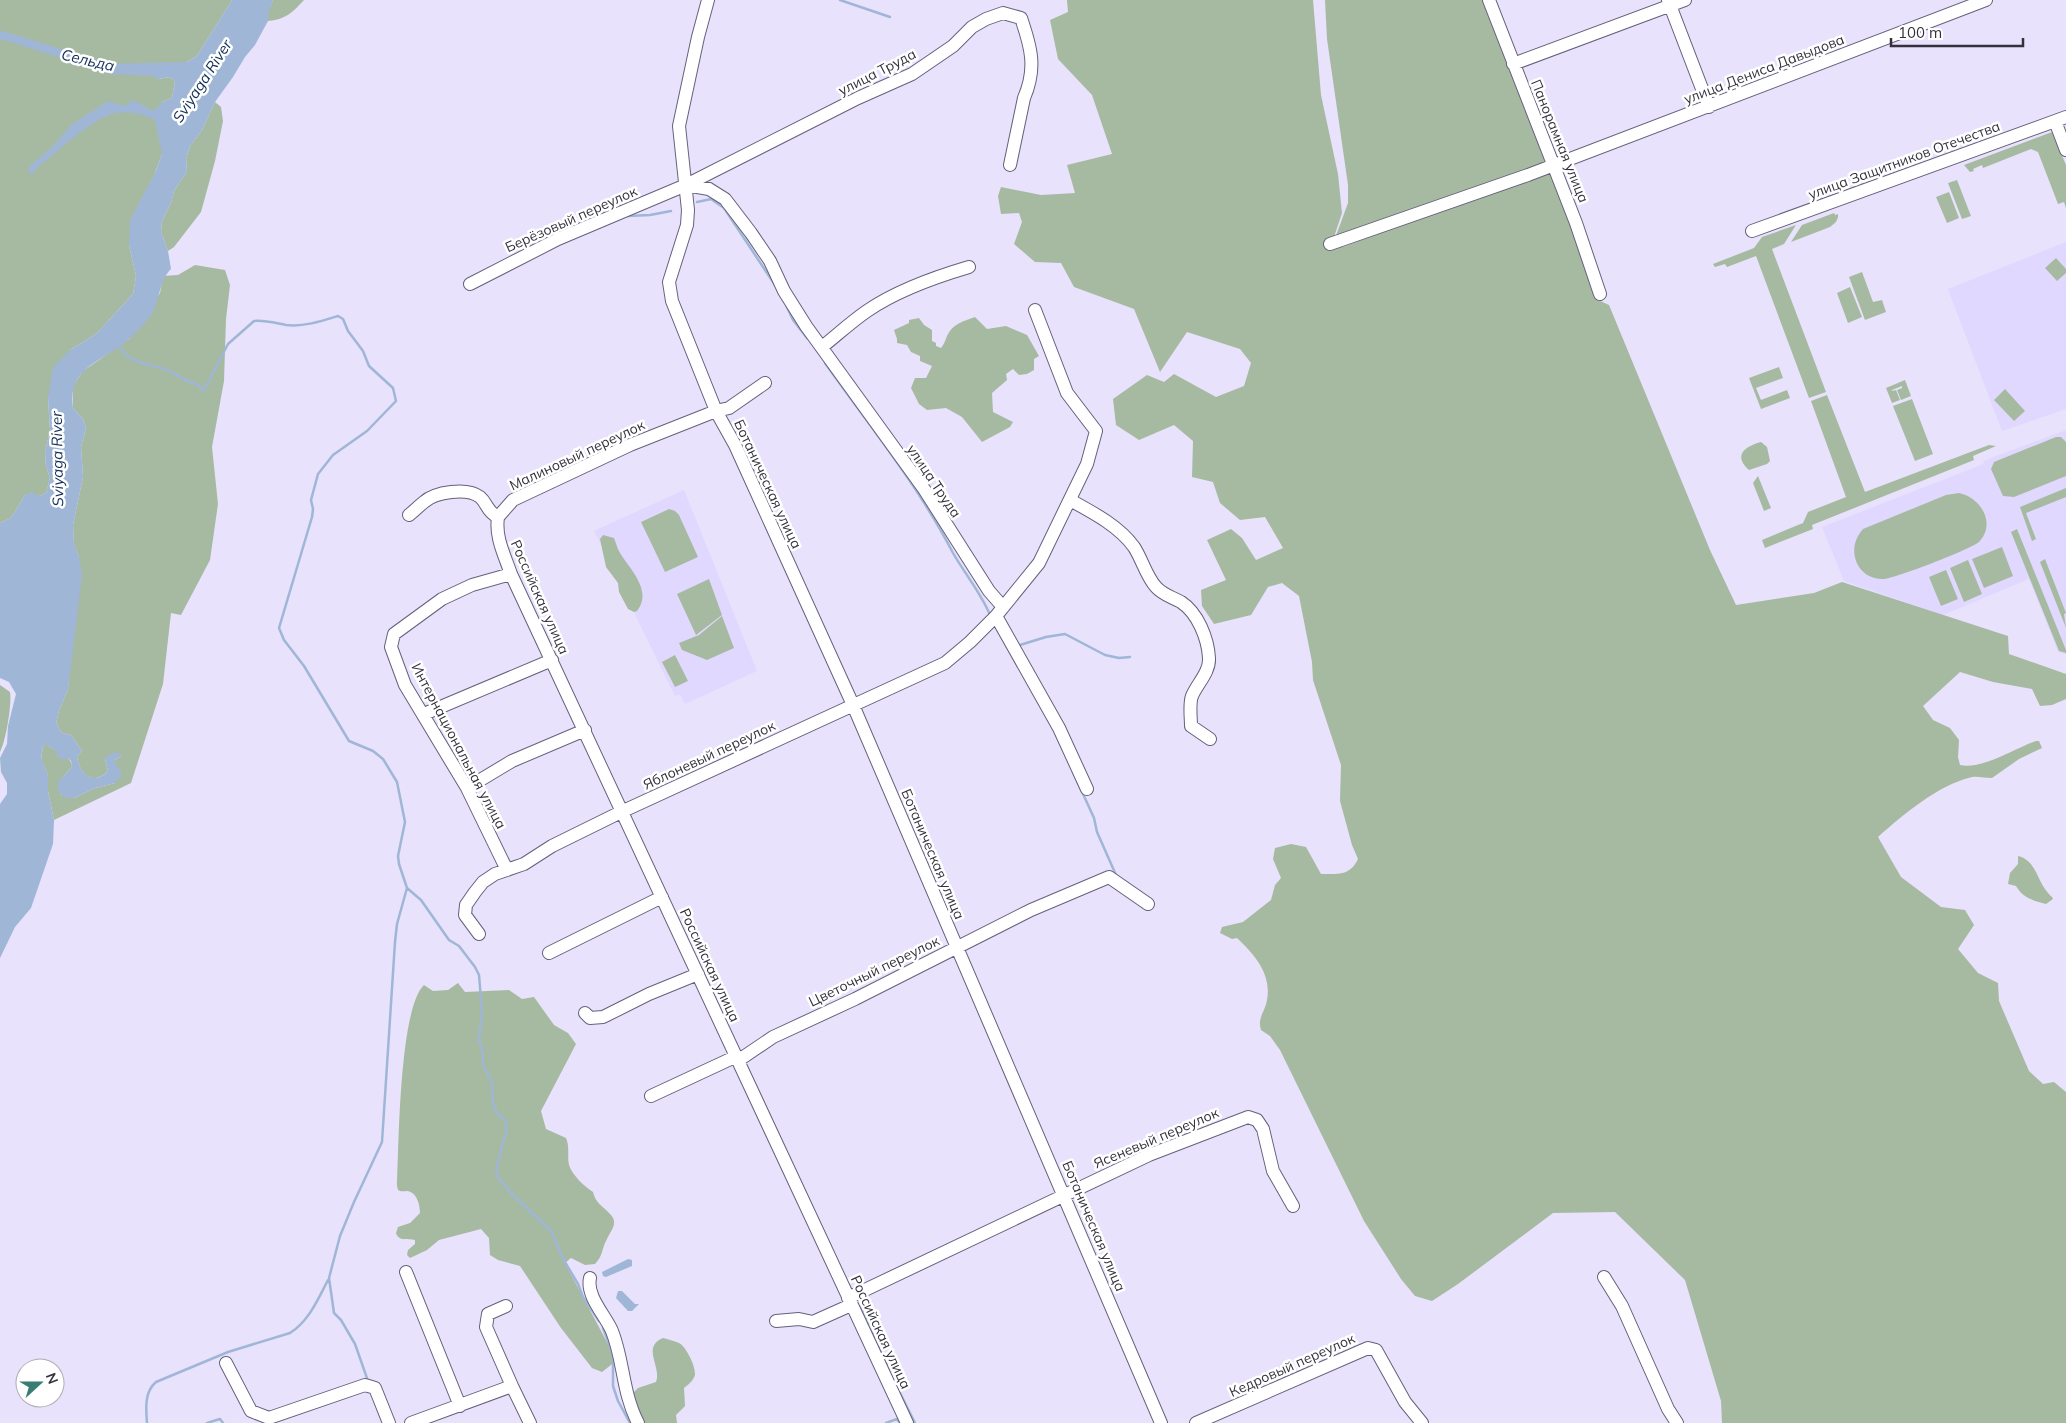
<svg xmlns="http://www.w3.org/2000/svg" width="2066" height="1423" font-family="Mulish,sans-serif">
	<style>
		.built { fill: #e0d8fe }
		.green { fill: #a6baa1 }
		.water { fill: #a0b6d6 }
		.lines { fill: none; stroke-linecap: round; stroke-linejoin: round }
		.stream { stroke: #a0b6d6; stroke-width: 2.5 }
		.minor-casing { stroke: #66607b; stroke-width: 14 }
		.minor { stroke: #fff; stroke-width: 12 }
		.labels { text-anchor: middle; dominant-baseline: central; stroke-width: 5; stroke-linejoin: round; paint-order: stroke }
		.street-label { font-size: 14px; fill: #34313d; stroke: #fff }
		.water-label { font-size: 15px; font-style: italic; fill: #112e57; stroke: #fff }
	</style>
	<rect width="100%" height="100%" fill="#e8e2fc"/>
	<path class="built" d="M2066,242V409L2002,431L1948,289Z
		M2066,430V654L2058,652L2029,579L1943,615L1844,581L1822,527L1981,465L1984,464L1983,461Z
		M684,490L757,671L685,704L680,694L675,696L594,531Z"/>
	<path class="green" d="M0,0H232L197,56L158,79L170,77L175,81L172,98L162,102V154L129,245L136,276L133,294L96,334L70,350L48,398L50,430L45,452L46,466L50,478L46,493L39,496L25,495L11,518L0,523Z
		M273,0H304C293,12 285,20 268,21L267,15Z
		M1067,0H1313L1321,95L1338,174L1342,213L1333,240L1334,241L1348,203V185L1327,39L1325,0H1485L1549,164L1337,243L1343,247L1552,169L1598,300L1609,305L1710,550L1736,605L1814,593L1842,582L2008,636L2009,654L2066,674V699L2052,705L2040,706L2032,689L1993,682L1960,672L1923,706L1933,720L1950,728L1959,740L1958,757L1960,765C1982,770 2015,748 2036,741H2039L2042,748L2019,759L1992,778C1985,778 1978,776 1972,777C1938,785 1904,814 1878,837L1901,877L1941,907L1965,910L1974,925L1958,949L1978,973L1998,983L1999,1001L2029,1071L2043,1084L2054,1082L2066,1092V1423H1722L1721,1401L1685,1280L1615,1212L1553,1213L1458,1284L1432,1301L1415,1296L1401,1279L1364,1221L1280,1050L1270,1036L1261,1030C1257,1018 1265,1012 1267,1000C1272,974 1254,954 1237,938L1232,939L1220,933L1222,927L1243,922L1271,900L1275,885L1281,878L1273,859L1275,848L1291,844L1306,847L1321,874C1338,874 1350,876 1358,859L1352,845L1340,801L1341,765L1313,680L1312,662L1299,596L1282,583L1268,587L1251,615L1214,624L1202,606L1201,590L1226,580L1207,540L1231,529L1242,538L1256,560L1283,548L1265,517L1240,520L1220,503L1213,482L1192,477L1193,441L1174,425L1139,440L1116,425L1113,399L1147,375L1164,382L1174,374L1216,397L1244,386L1251,363L1240,349L1187,332L1160,372L1134,309L1074,287L1061,263L1035,262L1014,244L1022,222L1019,213L1001,214L998,196L1001,187L1041,195L1075,193L1067,165L1112,154L1092,95L1058,59L1050,20L1068,12Z
		M215,102L221,107L223,121L215,161L201,212L174,247L168,251L161,232L162,221L171,203L174,191L187,171L186,159L190,146L202,130Z
		M2052,132L2066,165V208L2064,202L2058,204L2038,152L2031,149L1983,168L1982,165L1973,169L1974,171L1970,172L1964,165Z
		M1957,180L1971,216L1962,219L1948,183Z
		M1949,192L1959,218L1947,223L1936,197Z
		M1834,213L1835,215L1838,214V217L1836,222L1830,227L1791,242L1802,225Z
		M1796,225L1784,244L1772,249L1826,392L1809,398L1756,256L1727,267L1725,264L1715,267L1713,264L1754,248L1762,237Z
		M2056,258L2066,269V273L2057,281L2045,268Z
		M195,265L225,270L230,285L226,319L224,381L212,447L218,504L210,560L181,615L171,613L163,684L131,783L54,820L48,791V775L41,759L43,747L46,743C54,753 71,753 72,767C64,776 55,782 61,795L74,798L95,788L115,783L116,767L114,760L122,756L105,759L108,771C93,786 80,775 77,757L82,751L71,735L62,733L56,723L59,711L68,689L79,557L74,544L73,525L83,477L81,447L86,428L83,419L73,408V386L83,371L129,339L160,293L163,276L178,275Z
		M1862,272L1873,302L1882,300L1886,312L1865,320L1849,277Z
		M1850,287L1862,317L1848,323L1837,293Z
		M975,317L987,329L1006,326L1027,335L1039,356L1034,359V370L1027,374L1019,375L1013,369L1006,374L1007,380L992,393L993,412L1013,422L1010,427L982,442L962,417L946,408L927,410L919,404L911,388L915,378H926L932,366L920,361V356L911,352L907,345L897,343V339L894,330L909,323V320L919,318L924,325L932,330V341L936,343V346L941,348C944,344 945,341 947,336C952,324 964,321 975,317Z
		M1779,367L1783,378L1756,388L1761,400L1787,390L1790,398L1761,409L1749,378Z
		M1905,380L1911,396L1901,400L1897,390L1902,388V386L1892,390V391L1896,390L1900,400L1892,403L1886,388Z
		M2005,389L2025,411L2014,421L1994,400Z
		M1827,395L1865,492L1989,445L1996,446L1973,456L1974,460L1812,525L1813,529L1765,548L1762,540L1803,523L1808,512L1846,497L1811,401Z
		M1912,399L1933,454L1915,461L1893,406Z
		M2056,437H2061L2066,442V476L2014,497L2003,496L1991,469L1994,462Z
		M1761,442L1767,447L1770,461L1767,464L1749,470C1732,455 1746,446 1761,442Z
		M1758,476L1771,508L1764,511L1753,483Z
		M2066,488V497L2026,513L2036,539L2032,541L2020,507Z
		M1959,493C1980,497 1997,523 1979,542C1971,549 1894,579 1883,579C1870,579 1860,572 1856,561C1852,549 1855,538 1863,529L1946,495Z
		M669,509L675,511L679,515L698,557L665,572L641,522Z
		M2017,529L2066,650V653L2059,651L2011,532Z
		M603,535L614,538C616,543 617,548 620,553C630,569 653,591 637,611L634,612L628,609L619,592L618,583L606,567L600,539Z
		M2002,547L2013,576L1984,588L1972,559Z
		M2045,559L2066,613L2064,614L2066,628L2040,562Z
		M1968,560L1982,594L1964,602L1950,568Z
		M1946,570L1958,599L1941,606L1929,577Z
		M709,579L722,615L696,635L677,594Z
		M722,616L734,648L707,660L682,650L679,643L699,635Z
		M675,655L688,681L675,687L662,662Z
		M0,685L10,692C12,704 6,741 0,752Z
		M2018,856C2036,860 2037,881 2048,893C2049,895 2052,896 2053,899L2046,904C2032,900 2023,898 2016,886L2008,884L2010,873L2018,864Z
		M458,983L465,992L509,990L522,999L534,997L554,1025L568,1033L576,1044L541,1111L546,1129L566,1138C570,1147 567,1156 569,1165C572,1175 585,1187 593,1192C596,1204 602,1205 610,1214C619,1223 611,1230 607,1239C601,1250 604,1254 595,1264L585,1265L571,1258L565,1263L609,1346L615,1350L616,1361L602,1372L592,1368L561,1328L520,1266L498,1260L490,1255L489,1238L481,1229L439,1240L427,1250L410,1258L407,1255L408,1250L415,1244V1240C407,1238 399,1242 396,1233L398,1227L410,1223L420,1213C420,1205 417,1192 407,1191C404,1191 401,1192 398,1190L397,1186C399,1147 399,1009 424,985L433,991L448,990Z
		M663,1338C668,1339 674,1341 679,1343C686,1346 696,1367 695,1375C693,1381 689,1384 684,1388L685,1406L676,1415L677,1423H642L633,1393L638,1388L656,1382C662,1367 641,1347 663,1338Z"/>
	<path class="water" d="M232,0H273L268,15V21L255,45L245,57L233,77L215,102L202,130L190,146L186,159L187,171L174,191L171,203L162,221L161,232L168,251L171,269C159,281 160,300 151,315C146,323 137,331 130,338C105,362 67,365 73,408L83,419L86,428L81,447L83,477L73,525L74,543L79,557L82,576L68,689L59,711L56,723L62,733L71,735L82,751L77,757C80,775 94,786 108,771L105,759L107,756L116,752L122,756L114,760L122,774L115,783L95,788L74,798H66L61,795L58,789V782L72,767L71,761L68,758L65,760L57,757V752L46,744L43,747L41,758L48,775V791L54,820L53,844L31,908L15,927L0,958V804L7,794V783L1,772L0,758L7,744L8,726L16,694L9,682L0,678V523L11,518L25,495L32,492L39,496L46,493L50,478L46,466L45,452L50,430L48,398L53,368L70,350L96,334L133,294L136,276L129,245L130,220L156,171L162,154L155,120C141,114 124,109 109,115C86,124 57,152 37,168L33,174H30L28,168L54,145L71,125L108,101L125,106L133,100L154,111L162,102L172,98L175,81L170,77L158,79L153,76L110,74L5,40H0V31L6,32L110,64L187,62L197,56Z
		M628,1259L632,1260V1266L606,1277L603,1276L602,1272Z
		M618,1291H622L635,1304H639L632,1311H628L616,1298Z"/>
	<g class="lines">
		<path class="stream" d="M840,0L890,17
			M697,202L711,199L724,208L775,285
			M628,216L650,215L671,211
			M786,305L793,320L807,338
			M117,344C133,368 149,361 171,372C182,377 186,382 199,385L200,389L204,390L228,344L254,321C265,320 275,323 286,325C304,327 322,321 338,316L343,319L348,331L363,351L369,366L393,388L396,401L367,431L333,455L318,474L311,500L313,509L312,517L279,628L284,640L304,666L349,741L373,751L383,759L397,782L405,822L398,856L399,864L407,888L421,900L449,940L459,946L475,967L479,975L482,1012L479,1040L483,1054V1065L492,1082L493,1103L497,1113L505,1120L507,1131L502,1145L496,1172L498,1177L511,1193L552,1232L562,1257L578,1284L583,1297L599,1321
			M825,363C869,425 918,485 953,553C965,574 981,593 990,615
			M1020,645L1046,637L1065,634L1105,655L1119,658L1130,657
			M1073,772L1094,818L1097,832L1116,875
			M860,1306L889,1370
			M603,1328L613,1355V1386L618,1401L630,1423
			M368,1381L355,1344L341,1320L334,1313L329,1278L340,1236L354,1202L382,1142L395,942L397,924L407,888
			M900,1393L915,1423
			M147,1423C146,1409 144,1392 156,1382L228,1352L290,1333C309,1321 318,1299 328,1280
			M207,1423L220,1419L223,1423
			M886,1423L897,1419L900,1423"/>
		<g class="minor-casing">
			<path id="minor" d="M708,0L698,37L679,126L688,210L687,225L669,282L672,301L716,411L735,445L853,705L1161,1423
				M1489,0L1576,223L1600,294
				M1668,0L1709,107
				M1513,64L1685,0
				M2055,121L2066,150
				M686,185L709,189L725,199L751,233L770,261L784,291L806,326L924,489L989,591L1003,607
				M1752,231L2066,117
				M1330,244L1528,175L1986,0
				M470,284L558,239L686,185L858,98L912,74L953,46L972,27L986,19L1003,13L1021,18C1031,47 1037,68 1024,98L1010,165
				M822,347C837,335 851,322 867,311C896,291 935,277 969,267
				M1070,500C1092,512 1119,526 1134,547C1142,559 1146,576 1156,587C1163,595 1172,597 1181,602C1198,613 1208,639 1209,658C1210,672 1197,684 1192,696C1189,704 1191,717 1191,726L1210,739
				M409,515C414,511 419,506 424,502C435,492 467,487 480,497C488,504 486,511 498,517
				M498,517C495,537 504,554 511,574L907,1423
				M498,517L513,500L630,445L716,411L729,408L765,383
				M996,616L1059,728L1087,789
				M424,714L552,660
				M467,788L512,761L585,730
				M507,870L467,788L405,685L391,647L394,634L442,599L472,585L511,574
				M479,934L465,915L466,905L475,892L483,882L495,874L524,864L552,846L621,812L945,663L970,642L996,616L1039,563L1087,464L1096,431L1067,393L1035,310
				M549,953L662,897
				M585,1013L590,1018L603,1017L649,994L698,974
				M739,1060L773,1037L855,999L1031,910L1109,877L1148,904
				M651,1096L737,1056
				M406,1272L460,1406
				M1604,1277L1622,1306L1668,1409L1677,1423
				M590,1278C586,1296 605,1315 612,1331C624,1361 622,1392 638,1423
				M848,1298L1149,1155L1248,1117L1257,1120L1263,1129L1273,1171L1293,1206
				M776,1321L799,1319L813,1322L851,1305
				M226,1363L251,1411L269,1418L365,1385L375,1388L389,1423
				M512,1386L530,1423
				M411,1423L512,1386L486,1327L488,1314L506,1306
				M1196,1423L1368,1348L1376,1350L1405,1402L1422,1423"/>
		</g>
		<use href="#minor" class="minor"/>
	</g>
	<g class="labels">
		<g class="street-label">
			<text transform="translate(1764 69) rotate(-21)">улица Дениса Давыдова</text>
			<text transform="translate(877 72) rotate(-27)">улица Труда</text>
			<text transform="translate(1560 141) rotate(68)">Панорамная улица</text>
			<text transform="translate(1904 160) rotate(-20)">улица Защитников Отечества</text>
			<text transform="translate(571 219) rotate(-24)">Берёзовый переулок</text>
			<text transform="translate(577 455) rotate(-25)">Малиновый переулок</text>
			<text transform="translate(934 481) rotate(56)">улица Труда</text>
			<text transform="translate(768 484) rotate(65)">Ботаническая улица</text>
			<text transform="translate(540 597) rotate(66)">Российская улица</text>
			<text transform="translate(459 746) rotate(62)">Интернациональная улица</text>
			<text transform="translate(709 755) rotate(-25)">Яблоневый переулок</text>
			<text transform="translate(933 854) rotate(67)">Ботаническая улица</text>
			<text transform="translate(710 965) rotate(65)">Российская улица</text>
			<text transform="translate(874 971) rotate(-26)">Цветочный переулок</text>
			<text transform="translate(1156 1138) rotate(-23)">Ясеневый переулок</text>
			<text transform="translate(1094 1226) rotate(67)">Ботаническая улица</text>
			<text transform="translate(881 1332) rotate(65)">Российская улица</text>
			<text transform="translate(1292 1365) rotate(-24)">Кедровый переулок</text>
		</g>
		<g class="water-label">
			<text transform="translate(88 60) rotate(13)">Сельда</text>
			<text transform="translate(202 81) rotate(-57)">Sviyaga River</text>
			<text transform="translate(57 459) rotate(-91)">Sviyaga River</text>
		</g>
	</g>
	<g transform="translate(40 1383) rotate(69)"><circle r="24" fill="#ffffff" stroke="#aeadb1"/>
	<path d="M0-4L9 19L0 12L-9 19Z" fill="#387d71"/>
	<text y="-8" font-size="14" font-weight="bold" text-anchor="middle" fill="#34313d">N</text>
	</g>
	<path d="M1891 38v8h132v-8" fill="none" stroke="#34313d" stroke-width="2.5"/>
	<text x="1898" y="38" font-size="15" fill="#34313d" stroke="#ffffff" stroke-width="4" paint-order="stroke">100 m</text>
</svg>
